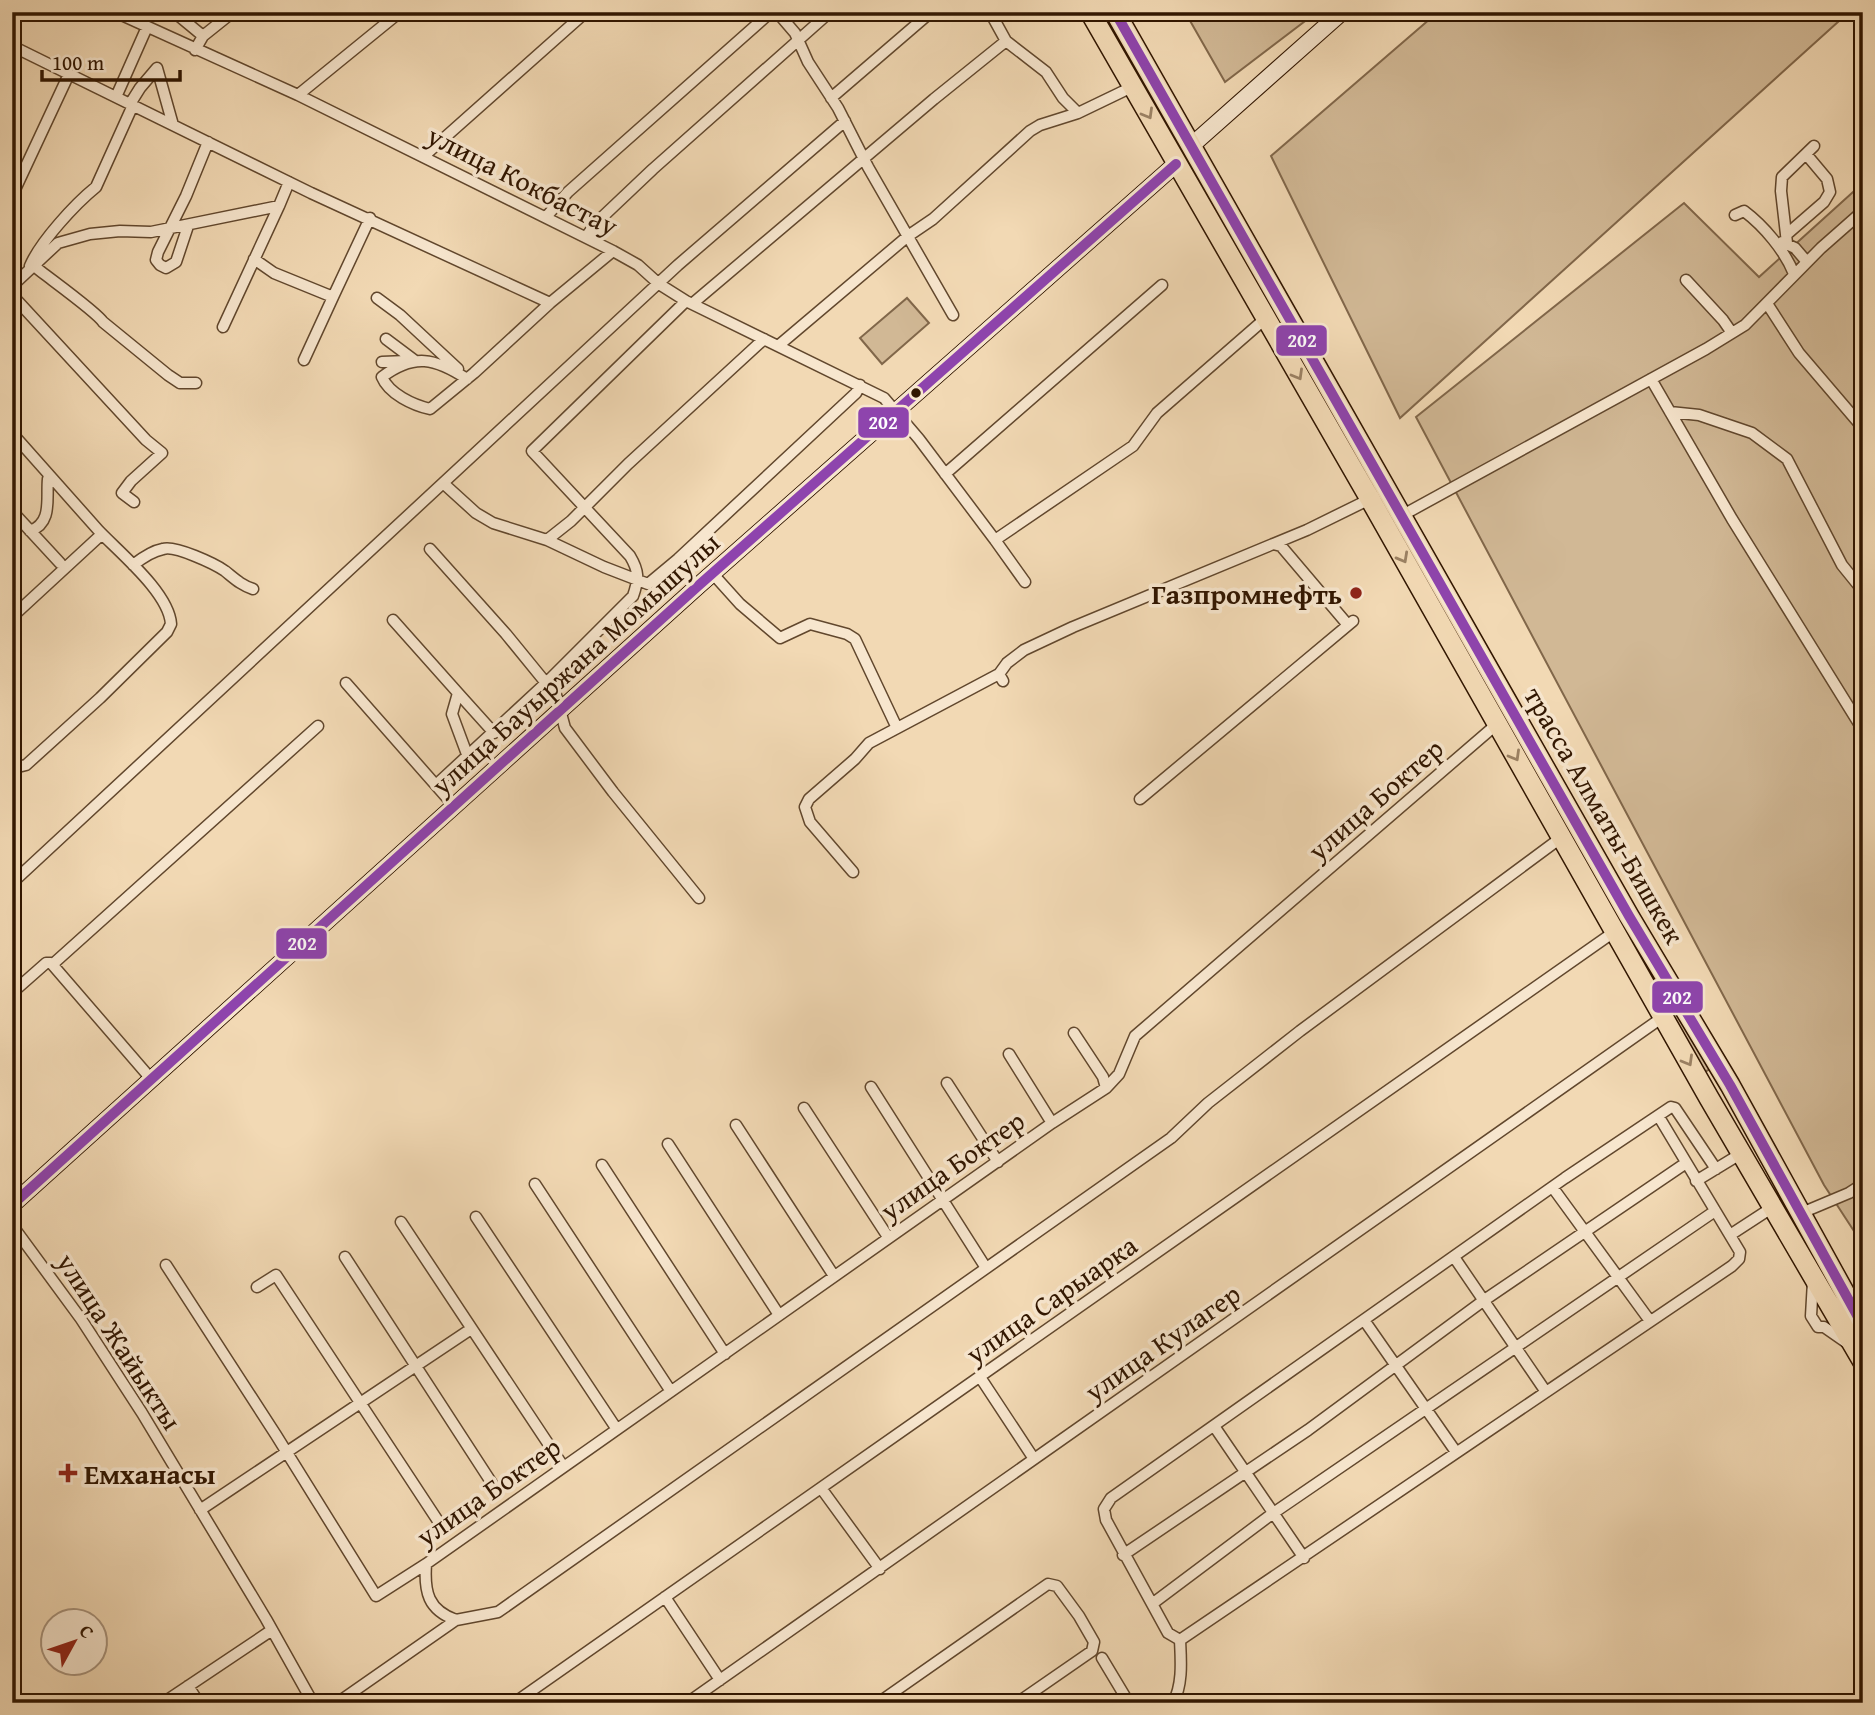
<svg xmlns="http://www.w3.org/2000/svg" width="1875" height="1715" font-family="'Gentium Book Plus',serif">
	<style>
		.green { fill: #d1b895; stroke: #81674a; stroke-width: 2 }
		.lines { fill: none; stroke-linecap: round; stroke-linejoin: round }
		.street-casing { stroke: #61472d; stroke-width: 13 }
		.secondary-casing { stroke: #311600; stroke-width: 18 }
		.highway-casing { stroke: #311600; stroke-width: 22 }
		.street { stroke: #f7e6ce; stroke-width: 10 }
		.secondary { stroke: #f7e6ce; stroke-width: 16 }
		.highway { stroke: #f2d9b4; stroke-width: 19 }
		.bus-1-casing { stroke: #f7e6ce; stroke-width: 16 }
		.bus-1 { stroke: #8e44ad; stroke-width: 10 }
		.oneway { stroke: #9b8163 }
		.bus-dot { fill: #311600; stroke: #f7e6ce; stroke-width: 2.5 }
		.poi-dot { fill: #8f2418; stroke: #f7e6ce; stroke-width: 2.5 }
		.labels { text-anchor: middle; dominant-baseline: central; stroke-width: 7; stroke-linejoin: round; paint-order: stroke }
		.street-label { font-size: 28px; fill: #311600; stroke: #f7e6ce }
		.poi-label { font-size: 28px; font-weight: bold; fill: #311600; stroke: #f7e6ce; text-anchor: end }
		.line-badge { stroke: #f7e6ce; stroke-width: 2.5 }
		.badge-label { font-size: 19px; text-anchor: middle; font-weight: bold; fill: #fff }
	</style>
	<rect width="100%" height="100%" fill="#f2d9b4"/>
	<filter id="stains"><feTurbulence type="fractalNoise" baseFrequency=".00286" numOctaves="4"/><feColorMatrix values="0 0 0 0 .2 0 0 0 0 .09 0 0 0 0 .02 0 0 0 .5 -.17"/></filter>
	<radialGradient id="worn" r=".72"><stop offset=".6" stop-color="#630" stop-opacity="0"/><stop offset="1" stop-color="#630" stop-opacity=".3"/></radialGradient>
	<path class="green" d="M1185,12H1317L1225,82Z
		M1438,12H1849L1400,418L1271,156Z
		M1863,183V1245L1824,1185L1416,417L1684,203L1759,277Z
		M907,298L929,323L882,364L860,338Z
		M1470,658L1479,659L1711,1069L1704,1072L1530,760Z"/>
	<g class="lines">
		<g class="street-casing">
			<path id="street" d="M115,12L298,95L613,251L638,265L659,284L686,301L884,398L919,439L995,540L1133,446L1157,413L1266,318
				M174,12L203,36
				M777,12L795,33L808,62L838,108L868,167L953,315
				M990,12L1006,41L1046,72L1063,98L1078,113
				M12,46L311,193L550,303L613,251
				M195,50L203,36L233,12
				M157,68L173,125
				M298,95L400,12
				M116,97L147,27
				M831,98L931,12
				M130,104L140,88L157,68
				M424,156L586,12
				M12,196L69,74
				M1735,215L1744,211C1764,226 1785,251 1794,274
				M546,217L568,192L771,12
				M188,226L176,262L166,268L160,265L156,260L158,252L186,196L208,142
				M1786,235L1824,202L1830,192L1827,179L1806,154
				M586,237L596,223L653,169L830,12
				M1782,242L1795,248L1807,262
				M1787,243L1781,191L1782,177L1814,146
				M254,259L274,273L333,297L304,360
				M30,266C40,242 75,204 96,187L133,105
				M34,266C46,276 97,312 103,322L168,375L180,383H196
				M1686,280L1723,320L1732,333
				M12,286L58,243L90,234L120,231L151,232L279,206L289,182
				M12,295L146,440L162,453L131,481L122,493L134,502
				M333,297L370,218
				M377,298L400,315L458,369
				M692,304L934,99L1006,41
				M1768,305L1799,353L1863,428
				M223,327L279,206
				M386,339L414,360
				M778,346L908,236L933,219L1030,131L1040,125L1078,113L1132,87
				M382,362L407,361
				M467,379C435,358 414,353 382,377C389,394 413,405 430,409L474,373L550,303
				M1651,379L1732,519L1863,730
				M1670,412L1699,415L1752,433L1787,459L1842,565L1859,586L1863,595
				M12,433C41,466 70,498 99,531C120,553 169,593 171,624L167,632L100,698L26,765L22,766L12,762
				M945,474L1162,285
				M443,483L476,513L493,523L547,540L604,567L648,584L678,559L856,393L860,385
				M12,511L60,563
				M1401,516L1706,349L1745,325L1821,248L1863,211
				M30,531C53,523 46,498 48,479L51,477
				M547,540L571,521L628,464L764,339
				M995,540L1025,582
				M1273,544L1281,546L1348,625
				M430,549L506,634L546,683L633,596C639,579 639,571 630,556L532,451L686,301
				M133,565C142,558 152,551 163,549C175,545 215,564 225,571C235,579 241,585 253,589
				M713,574L740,604L780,638L810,624L847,634L855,639L897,728
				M12,617L102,534
				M393,620L458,693L452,714L468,757
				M1003,681L999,674L1007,663L1024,650L1073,627L1307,530L1370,499
				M346,683L455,807
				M458,693L494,733
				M437,784L546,683L556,695L565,728L613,792L699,898
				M1140,799L1353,621
				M853,872L810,822L805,807L809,799L855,759L869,743L999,674
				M12,883L678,265L845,121
				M53,964L318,726
				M12,993L46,963H51L152,1080
				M1074,1033L1103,1077L1106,1088
				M1009,1054L1052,1123
				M947,1083L998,1162
				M871,1087L986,1268
				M804,1108L888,1237
				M736,1125L834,1276
				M668,1144L779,1315
				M602,1165L725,1354
				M1696,1181L1742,1153
				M535,1184L670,1390
				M1553,1188L1650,1321
				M1799,1214L1849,1193L1863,1184
				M476,1217L616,1428
				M401,1222L563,1466
				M12,1225L81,1319L142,1413L266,1619L313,1703
				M1730,1235L1773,1207
				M345,1257L493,1485
				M1454,1257L1546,1392
				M166,1265L276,1435L376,1596L426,1564L1052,1123L1106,1088L1119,1074L1135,1036L1497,724
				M1813,1281L1811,1316L1818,1327H1824L1847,1343
				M257,1287L276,1275L438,1521
				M1364,1320L1456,1452
				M980,1377L1034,1459
				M1214,1426L1304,1558
				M821,1488L880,1569
				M200,1510L471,1329
				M1123,1555L1308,1430L1483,1301L1686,1163
				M426,1564C424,1592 428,1610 456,1620
				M665,1597L720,1680
				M1152,1604L1272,1514L1715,1211
				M1180,1640L1168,1633L1106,1520L1104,1509L1111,1498L1565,1178L1671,1107L1675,1108L1716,1169
				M1180,1640L1732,1266L1739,1259L1740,1252L1659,1117
				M1102,1658L1129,1703
				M188,1686L199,1703
				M163,1703L272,1630
				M337,1703L456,1620L498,1612L1171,1138L1208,1103L1300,1031L1562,837
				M514,1703L1614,932
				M687,1703L1663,1017
				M878,1703L1048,1584L1057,1586L1079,1616L1094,1642L1092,1651L1017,1703
				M1173,1703C1183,1684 1181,1661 1180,1640"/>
		</g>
		<g class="secondary-casing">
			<path id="secondary" d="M1191,146L1342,12
				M12,1205L698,586L1176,164"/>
		</g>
		<g class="highway-casing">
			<path id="highway" d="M1090,12L1370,499L1709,1098L1863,1362
				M1115,12L1629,916L1730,1085L1863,1326"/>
		</g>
		<use href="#street" class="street"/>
		<use href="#secondary" class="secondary"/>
		<use href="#highway" class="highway"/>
		<g class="bus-1-casing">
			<path id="bus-1" d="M1115,12L1629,916L1730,1085L1863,1326
				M12,1205L698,586L1176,164"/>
		</g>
		<use href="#bus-1" class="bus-1"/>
	</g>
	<defs><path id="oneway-chevron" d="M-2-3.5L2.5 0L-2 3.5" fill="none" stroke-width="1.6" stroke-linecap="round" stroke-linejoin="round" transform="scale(1.75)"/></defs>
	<g class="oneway">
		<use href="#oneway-chevron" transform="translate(1148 114) rotate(60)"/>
		<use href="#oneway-chevron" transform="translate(1298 375) rotate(60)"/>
		<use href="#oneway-chevron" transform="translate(1403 558) rotate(61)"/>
		<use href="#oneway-chevron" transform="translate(1515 756) rotate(60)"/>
		<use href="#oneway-chevron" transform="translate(1688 1061) rotate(60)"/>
	</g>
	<circle class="bus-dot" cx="916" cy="393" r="6"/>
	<g class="poi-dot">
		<circle cx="1356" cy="593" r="7"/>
		<path d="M64.5 1462.5h7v7h7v7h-7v7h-7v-7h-7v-7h7z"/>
	</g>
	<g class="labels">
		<g class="street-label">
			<text transform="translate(523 180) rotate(27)">улица Кокбастау</text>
			<text transform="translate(575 663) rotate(-42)">улица Бауыржана Момышулы</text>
			<text transform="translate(1375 799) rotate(-41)">улица Боктер</text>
			<text transform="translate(1605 815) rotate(60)">трасса Алматы-Бишкек</text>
			<text transform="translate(952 1165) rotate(-35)">улица Боктер</text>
			<text transform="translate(1051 1299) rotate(-35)">улица Сарыарка</text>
			<text transform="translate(120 1341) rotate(57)">улица Жайыкты</text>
			<text transform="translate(1162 1342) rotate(-35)">улица Кулагер</text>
			<text transform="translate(488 1491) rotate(-35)">улица Боктер</text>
		</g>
		<g class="poi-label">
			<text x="1342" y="593">Газпромнефть</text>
			<text x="84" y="1473" text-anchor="start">Емханасы</text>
		</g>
	</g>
	<g class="line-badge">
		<rect x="1275" y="324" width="53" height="33" rx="7" fill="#8e44ad"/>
		<rect x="857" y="406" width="53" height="33" rx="7" fill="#8e44ad"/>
		<rect x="275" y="927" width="53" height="33" rx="7" fill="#8e44ad"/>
		<rect x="1651" y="980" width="53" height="34" rx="7" fill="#8e44ad"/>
	</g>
	<g class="badge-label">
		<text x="1302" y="347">202</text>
		<text x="883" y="429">202</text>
		<text x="302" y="950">202</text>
		<text x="1677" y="1004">202</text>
	</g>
	<rect width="1875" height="1715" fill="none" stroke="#f2d9b4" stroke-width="42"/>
	<rect x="14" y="14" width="1847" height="1687" fill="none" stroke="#311600" stroke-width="3.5"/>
	<rect x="21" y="21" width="1833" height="1673" fill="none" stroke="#311600" stroke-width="2"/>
	<g transform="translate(74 1642) rotate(50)"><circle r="33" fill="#f7e6ce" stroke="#a8937c" stroke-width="2"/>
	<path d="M0-5L12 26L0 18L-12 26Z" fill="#8f2418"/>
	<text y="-10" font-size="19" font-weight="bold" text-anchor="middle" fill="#311600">С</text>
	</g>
	<path d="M42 70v10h138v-10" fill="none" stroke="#311600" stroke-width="3.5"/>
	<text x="52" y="70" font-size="21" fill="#311600" stroke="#f7e6ce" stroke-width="5" paint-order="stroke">100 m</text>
	<rect width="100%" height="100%" filter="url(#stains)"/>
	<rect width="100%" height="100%" fill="url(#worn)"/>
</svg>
